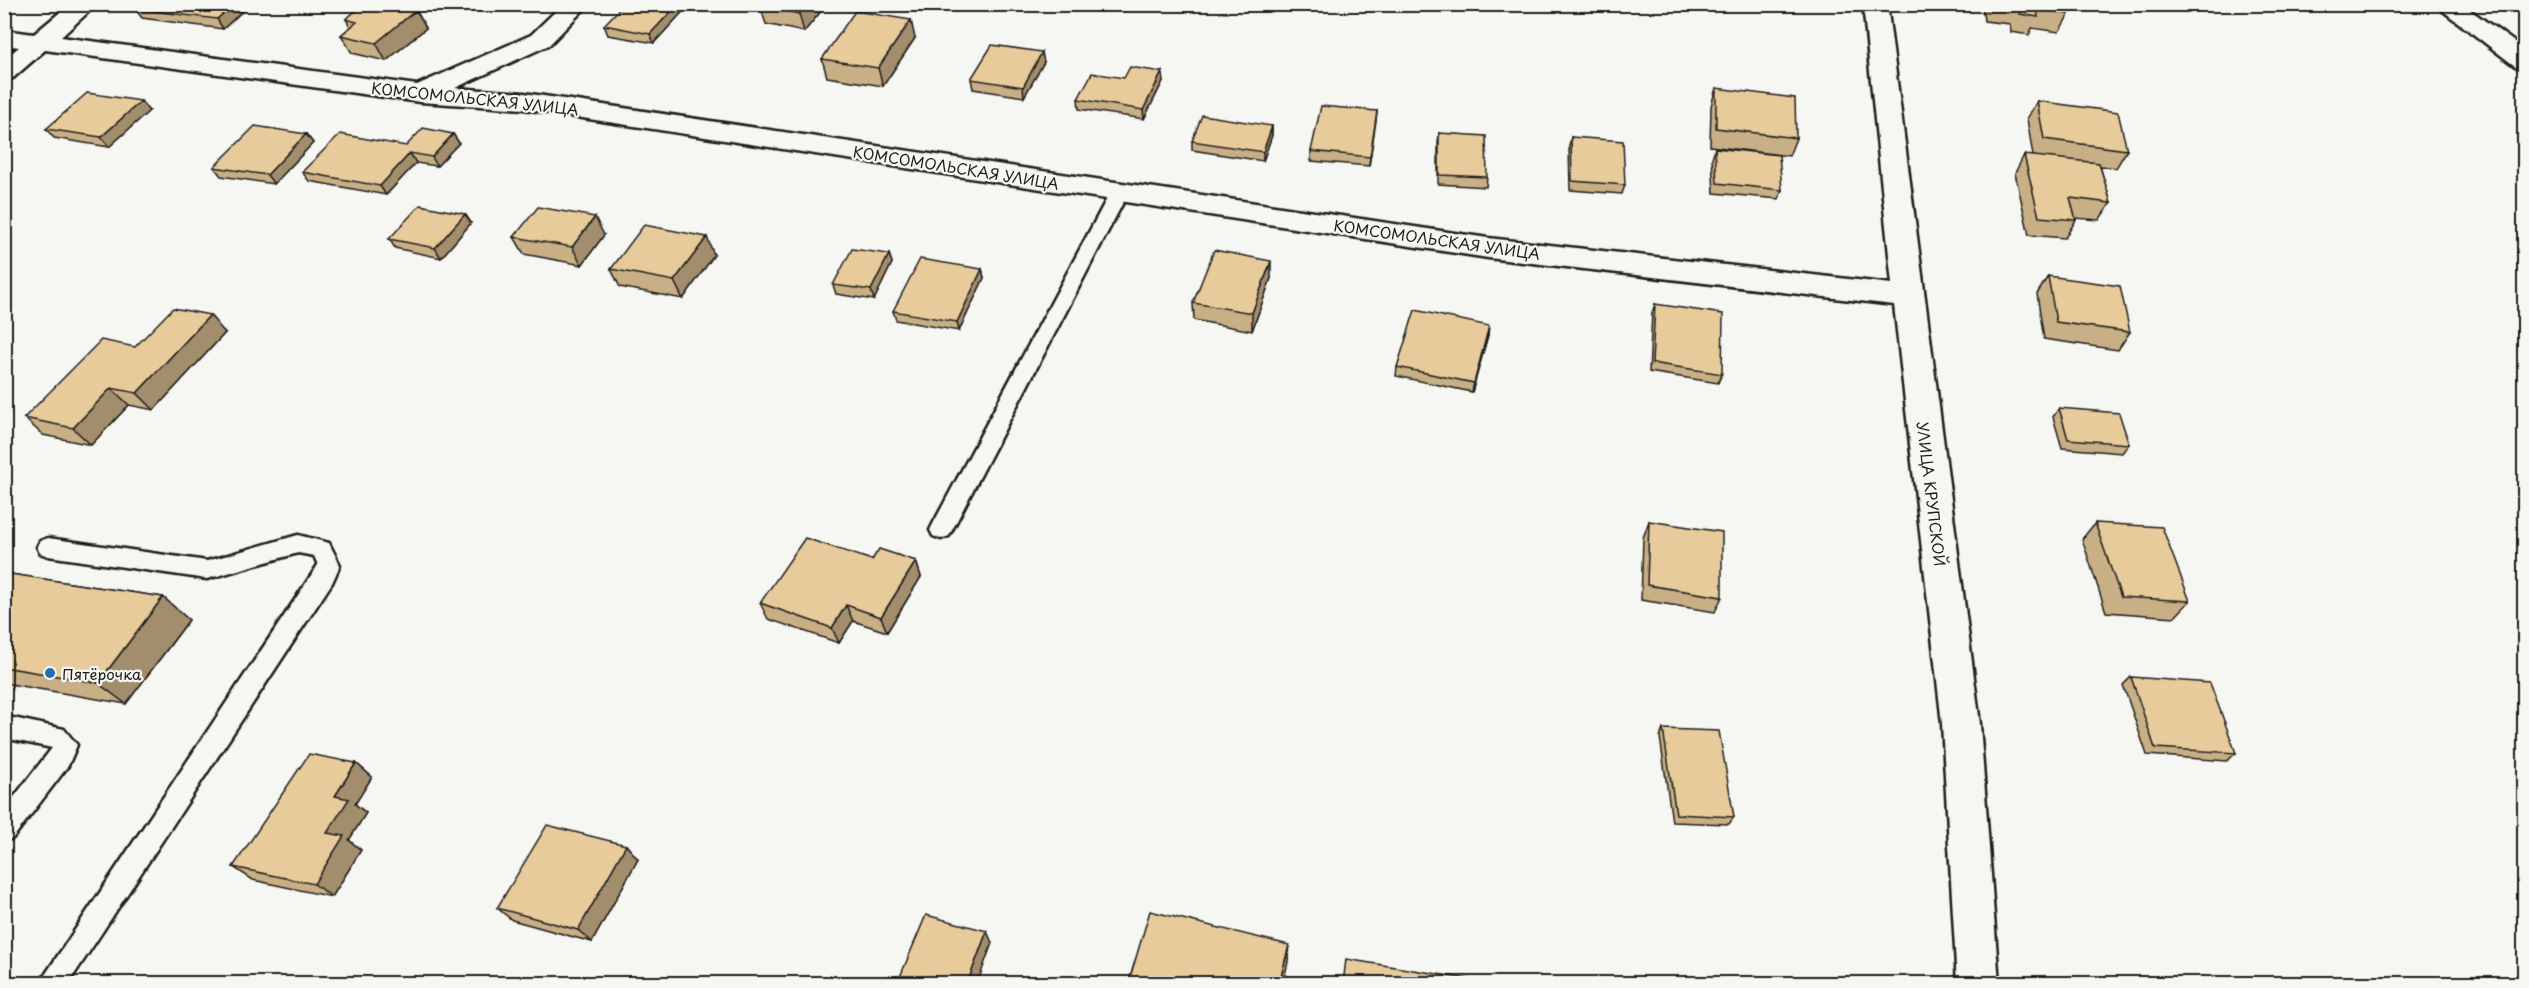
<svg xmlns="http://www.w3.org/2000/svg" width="2529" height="988" font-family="'Playpen Sans',sans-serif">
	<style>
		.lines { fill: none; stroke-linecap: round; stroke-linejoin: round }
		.service-casing { stroke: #1c1c1c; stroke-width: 5 }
		.minor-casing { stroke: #1c1c1c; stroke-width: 5 }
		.service { fill: #f6f6f2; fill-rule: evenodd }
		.minor { fill: #f6f6f2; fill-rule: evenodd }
		.wall { fill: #c8af85; stroke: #1c1c1c; stroke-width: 1.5 }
		.shaded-wall { fill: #a28e6c; stroke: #1c1c1c; stroke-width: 1.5 }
		.building { fill: #e8cb9b; stroke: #1c1c1c; stroke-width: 1.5 }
		.poi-dot { fill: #1f6fb2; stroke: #f6f6f2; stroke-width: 2 }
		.labels { text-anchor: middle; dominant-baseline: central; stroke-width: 4.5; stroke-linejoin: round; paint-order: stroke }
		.street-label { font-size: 15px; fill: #1c1c1c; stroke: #f6f6f2 }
		.poi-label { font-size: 15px; fill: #1c1c1c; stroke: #f6f6f2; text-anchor: start }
	</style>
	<rect width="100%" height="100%" fill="#f6f6f2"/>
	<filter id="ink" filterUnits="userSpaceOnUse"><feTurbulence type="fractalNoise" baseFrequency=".0167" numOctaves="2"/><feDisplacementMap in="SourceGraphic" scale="12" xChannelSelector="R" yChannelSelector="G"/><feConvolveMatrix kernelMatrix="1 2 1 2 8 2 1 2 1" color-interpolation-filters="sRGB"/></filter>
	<g filter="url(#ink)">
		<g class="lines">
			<g class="service-casing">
				<path id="service" d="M1120,185L1129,191L949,536L941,539L933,536L930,530L933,524L1111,191Z
					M298,535L329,543L340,565L332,583L68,984H39L318,565L314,556L298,553L207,579L48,556L40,553L37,547L40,541L48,538L207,561Z
					M4,716L64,729L77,745L68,766L13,838L4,842V810L52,748L4,738Z"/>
			</g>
			<g class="minor-casing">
				<path id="minor" d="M70,4H97L61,37L417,85L531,35L563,4H589L549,45L455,88L524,93L1488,238L1892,284L1863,4H1887L1980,724L1999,984H1957L1942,724L1894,305L1488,258L524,109L420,102L45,50L13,78L4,80V59L19,47L4,45V30L34,34Z
					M2434,4H2462L2524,49V69L2515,66Z"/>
			</g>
			<use href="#service" class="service"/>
			<use href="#minor" class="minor"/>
		</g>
		<path class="wall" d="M250,4L223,29L142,18L135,9Z
			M827,4L804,32L766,24L760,6Z
			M1982,4H2068L2069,14L2059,32L2032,28L2029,35L2011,32L2010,24L1984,21Z
			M687,7L654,43L608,35L604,25Z
			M416,10L426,28L386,61L352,53L341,35L350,27L346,19Z
			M915,38L883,86L827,77L822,59Z
			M1044,62L1024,97L973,89L971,79Z
			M1124,78L1163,81L1144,119L1079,109L1078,99Z
			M1716,88L1796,138L1789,156L1710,146L1711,106Z
			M2037,101L2127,150L2116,168L2100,166L2111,203L2099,220L2075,218L2076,220L2065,238L2029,235L2015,173L2024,155L2033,156L2027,119Z
			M149,111L109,147L54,138L46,129Z
			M1377,111L1369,166L1311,161V151Z
			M1272,126V135L1263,161L1192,150V141Z
			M1439,133L1487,177L1486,187L1438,184V143Z
			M306,134L313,143L274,184L221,176L214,167Z
			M453,134L459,143L437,166L416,163L386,195L309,181L302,172Z
			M1571,137L1625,185L1622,194L1570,190L1569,146Z
			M1715,148L1782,190L1779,199L1714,193L1712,158Z
			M465,214L471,223L441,258L395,248L389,239Z
			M604,235L582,265L524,254L514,237Z
			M889,254L892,263L874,300L836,294L833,285Z
			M714,255L683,299L620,287L611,269Z
			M982,269L984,278L959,331L896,320L893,311Z
			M2048,276L2130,332L2118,350L2044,339L2037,294Z
			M1271,278L1252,331L1194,320L1193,303Z
			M1655,304L1722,374L1718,383L1649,372L1652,313Z
			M225,333L154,410L129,405L91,445L43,435L24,418L135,347Z
			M1488,335L1472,392L1396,376L1397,367Z
			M2059,408L2129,444L2122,453L2062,448L2053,417Z
			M1649,521L1722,597L1715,612L1641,600L1643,538Z
			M2095,523L2190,601L2175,617L2106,612L2082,539Z
			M872,560L916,561L921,577L887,632L853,621L839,643L768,619L760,603Z
			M4,573L163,597L189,620L126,704L4,683Z
			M2131,677L2236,753L2227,761L2147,755L2123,685Z
			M1663,729L1734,817L1729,824L1672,822L1660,737Z
			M356,763L372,777L355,804L366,813L349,840L361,850L332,897L253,880L233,867Z
			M626,845L638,859L592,942L512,920L497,908Z"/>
		<path class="shaded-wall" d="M234,4H250L223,29L217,19Z
			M678,4H686L687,7L654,43L650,34Z
			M807,4H827L804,32L799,14Z
			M416,10L426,28L386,61L376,43Z
			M911,20L915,38L883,86L878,68Z
			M1042,52L1044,62L1024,97L1023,87Z
			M1162,72L1163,81L1144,119L1143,110Z
			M141,101L149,111L109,147L101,137Z
			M1377,111L1376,121L1369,166L1370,157Z
			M1272,126V135L1263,161V152Z
			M306,134L313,143L274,184L267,175Z
			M453,134L459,143L437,166L432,157Z
			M410,153L416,163L386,195L380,186Z
			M465,214L471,223L441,258L435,248Z
			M595,217L604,235L582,265L572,247Z
			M707,237L714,255L683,299L674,281Z
			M889,254L892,263L874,300L871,290Z
			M1271,261V278L1252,331V313Z
			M982,269L984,278L959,331L957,322Z
			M210,315L225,333L154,410L137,393Z
			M1489,326L1488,335L1472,392L1474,383Z
			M111,388L129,405L91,445L73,428Z
			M916,561L921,577L887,632L881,617Z
			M163,597L189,620L126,704L98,683Z
			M846,605L853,621L839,643L832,628Z
			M356,763L372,777L355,804L366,813L349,840L361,850L332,897L314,884L327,833L335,796Z
			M626,845L638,859L592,942L578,930Z
			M987,931L992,943L977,984H967Z
			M1289,945L1288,962L1283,984H1279Z"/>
		<path class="building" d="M140,4H234L217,19L135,9Z
			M364,4H393L416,10L376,43L341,35L357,22L346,19Z
			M624,4H678L650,34L604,25Z
			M762,4H807L799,14L760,6Z
			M2005,4H2068L2069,14L2037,9L2038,17L2020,14L2019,6Z
			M855,11L911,20L878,68L822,59Z
			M992,45L1042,52L1023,87L971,79Z
			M1130,67L1162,72L1143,110L1078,99L1092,73L1124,78Z
			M1716,88L1795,98L1796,138L1716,128Z
			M87,93L141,101L101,137L46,129Z
			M2037,101L2118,112L2127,150L2044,139Z
			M1321,106L1377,111L1370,157L1311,151Z
			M1202,115L1272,126L1263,152L1192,141Z
			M255,126L306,134L267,175L214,167Z
			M423,128L453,134L432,157L410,153L380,186L302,172L340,134L406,146Z
			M1439,133L1486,136L1487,177L1439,175Z
			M1571,137L1623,141L1625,185L1572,181Z
			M1715,148L1779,155L1782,190L1717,183Z
			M2024,155L2099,163L2111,203L2070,198L2076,220L2039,217Z
			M420,205L465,214L435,248L389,239Z
			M538,207L595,217L572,247L514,237Z
			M644,225L707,237L674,281L611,269Z
			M852,249L889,254L871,290L833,285Z
			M1214,250L1271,261L1252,313L1193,303Z
			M920,259L982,269L957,322L893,311Z
			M2048,276L2120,286L2130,332L2056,322Z
			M1655,304L1723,314L1722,374L1652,363Z
			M173,308L210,315L137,393L111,388L73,428L24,418L101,340L135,347Z
			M1415,310L1489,326L1474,383L1397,367Z
			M2059,408L2119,413L2129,444L2068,439Z
			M1649,521L1722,532V597L1647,585Z
			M2095,523L2162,527L2190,601L2121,597Z
			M805,538L872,560L879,549L916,561L881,617L846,605L832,628L760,603Z
			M4,573L163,597L98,683L4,667Z
			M2131,677L2210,683L2236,753L2155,748Z
			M1663,729L1719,731L1734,817L1676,814Z
			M309,754L356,763L335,796L349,799L327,833L344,836L314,884L233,867Z
			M547,825L626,845L578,930L497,908Z
			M1150,911L1289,945L1279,984H1128Z
			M926,915L987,931L967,984H897Z
			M1346,959L1480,981V984H1343Z"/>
	</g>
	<circle class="poi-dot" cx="50" cy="673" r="6"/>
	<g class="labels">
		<g class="street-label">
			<text transform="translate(475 98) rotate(6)">КОМСОМОЛЬСКАЯ УЛИЦА</text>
			<text transform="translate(956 167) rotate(9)">КОМСОМОЛЬСКАЯ УЛИЦА</text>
			<text transform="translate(1437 239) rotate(8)">КОМСОМОЛЬСКАЯ УЛИЦА</text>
			<text transform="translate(1932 494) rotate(83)">УЛИЦА КРУПСКОЙ</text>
		</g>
		<g class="poi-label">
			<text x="62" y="673">Пятёрочка</text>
		</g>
	</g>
	<rect width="2529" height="988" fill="none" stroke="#f6f6f2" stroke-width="24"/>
	<rect x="12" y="12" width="2505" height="964" fill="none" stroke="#1c1c1c" stroke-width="2" filter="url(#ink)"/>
</svg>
